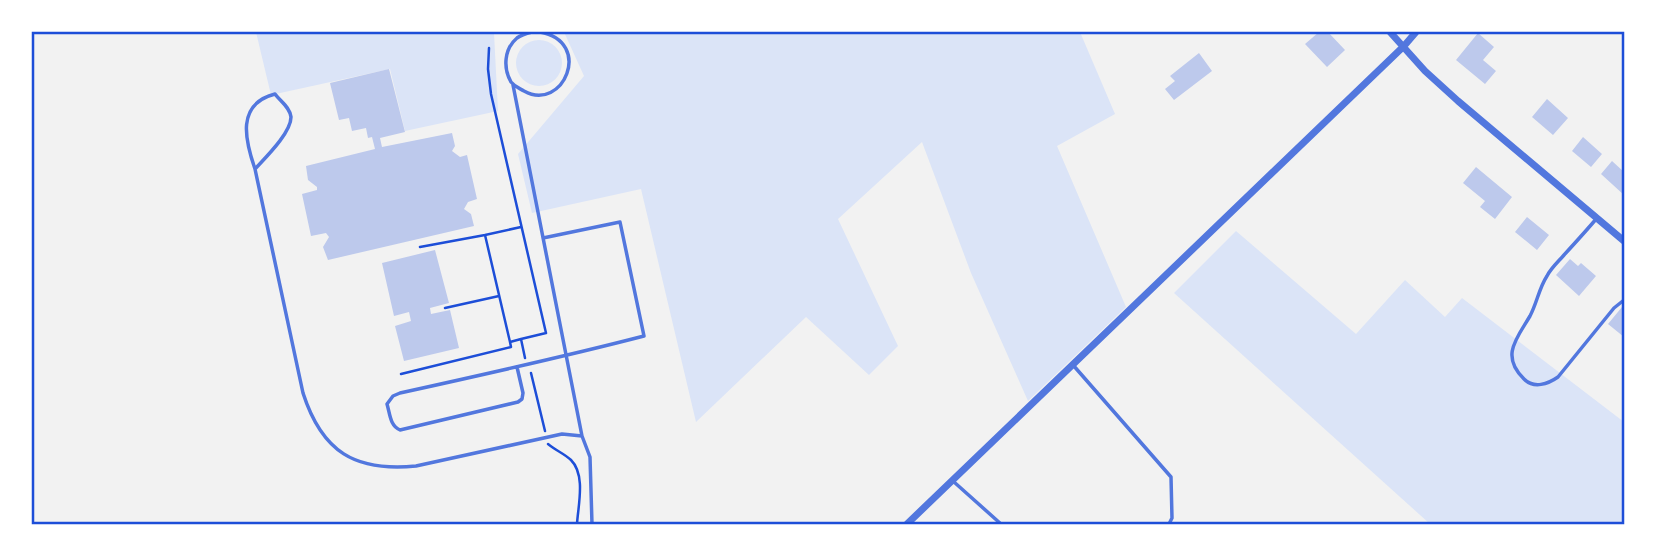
<svg xmlns="http://www.w3.org/2000/svg" width="1656" height="556" font-family="'DM Sans',sans-serif">
	<style>
		.green { fill: #dbe4f7 }
		.building { fill: #bdc9ec }
		.lines { fill: none; stroke-linecap: round; stroke-linejoin: round }
		.path { stroke: #1d4ed8; stroke-width: 2.5 }
		.service { stroke: #5277de; stroke-width: 3.5 }
		.minor { stroke: #5277de; stroke-width: 7 }
		.neatline { fill: none; stroke: #1d4ed8; stroke-width: 2.5 }
	</style>
	<rect width="100%" height="100%" fill="#f2f2f2"/>
	<path class="green" d="M256,32H497L494,33L498,111L405,131L390,69L271,95Z
		M564,32H1080L1115,114L1057,146L1126,307L1028,401L971,273L922,142L838,219L898,346L869,375L806,317L696,422L641,189L532,213L518,154L584,76Z
		M516 63a23 23 0 1 1 46 0a23 23 0 1 1-46 0Z
		M1236,231L1356,334L1405,280L1445,317L1462,298L1624,422V524H1430L1174,293Z"/>
	<path class="building" d="M1319,32H1328L1345,50L1327,67L1305,44Z
		M1478,33L1494,47L1483,60L1496,71L1485,84L1456,60Z
		M1199,53L1212,71L1174,100L1165,89L1175,81L1170,76Z
		M389,69L405,132L380,138L382,147L452,133L455,146L452,151L460,157L467,155L477,199L468,202L464,209L471,214L474,226L328,260L323,247L329,237L326,233L311,236L302,194L317,190V187L308,180L306,166L375,149L372,137L368,138L366,128L352,131L349,118L339,120L330,83Z
		M1547,99L1568,118L1553,135L1532,117Z
		M1583,137L1602,154L1591,167L1572,151Z
		M1612,161L1624,172V195L1601,174Z
		M1476,167L1512,197L1495,219L1480,207L1485,201L1463,183Z
		M1527,217L1549,235L1537,250L1515,232Z
		M435,250L449,303L430,308L431,314L450,310L459,348L404,361L395,326L411,321L409,312L394,316L382,263Z
		M1570,259L1578,266L1581,263L1596,276L1579,296L1556,275Z
		M1622,307L1624,309V337L1608,324Z"/>
	<g class="lines">
		<path class="path" d="M489,48L488,69L491,94L546,333L521,339L525,358
			M420,247L485,235
			M445,308L499,296
			M510,342L485,235L521,227
			M531,373L545,431
			M401,374L511,347L510,342L521,339
			M548,444C555,450 565,454 571,460C586,475 578,506 577,524"/>
		<path class="service" d="M532,32C528,33 521,35 517,38C504,49 503,68 511,82C515,87 519,88 524,91C563,113 594,42 540,32
			M513,85L582,436L590,457L592,524
			M255,169C245,140 236,104 275,94C280,101 290,107 291,117C291,133 265,158 255,169L303,393C322,452 355,472 416,466L562,434L582,436
			M1597,218C1586,231 1575,243 1564,255C1558,262 1551,268 1547,276C1539,288 1537,303 1530,316C1517,338 1500,356 1524,379C1534,389 1548,384 1558,377L1614,308L1624,300
			M1073,365L1171,477L1172,518L1169,524
			M517,367L523,393L522,399L518,402L400,430C390,426 390,414 387,404L393,396L400,393C482,375 563,357 644,336L620,222L543,238
			M954,482L1001,524"/>
		<path class="minor" d="M1390,32L1425,71L1458,101L1624,241
			M907,524L1404,46L1416,32"/>
	</g>
	<rect width="1656" height="556" fill="none" stroke="#ffffff" stroke-width="66"/>
	<rect x="33" y="33" width="1590" height="490" class="neatline"/>
</svg>
